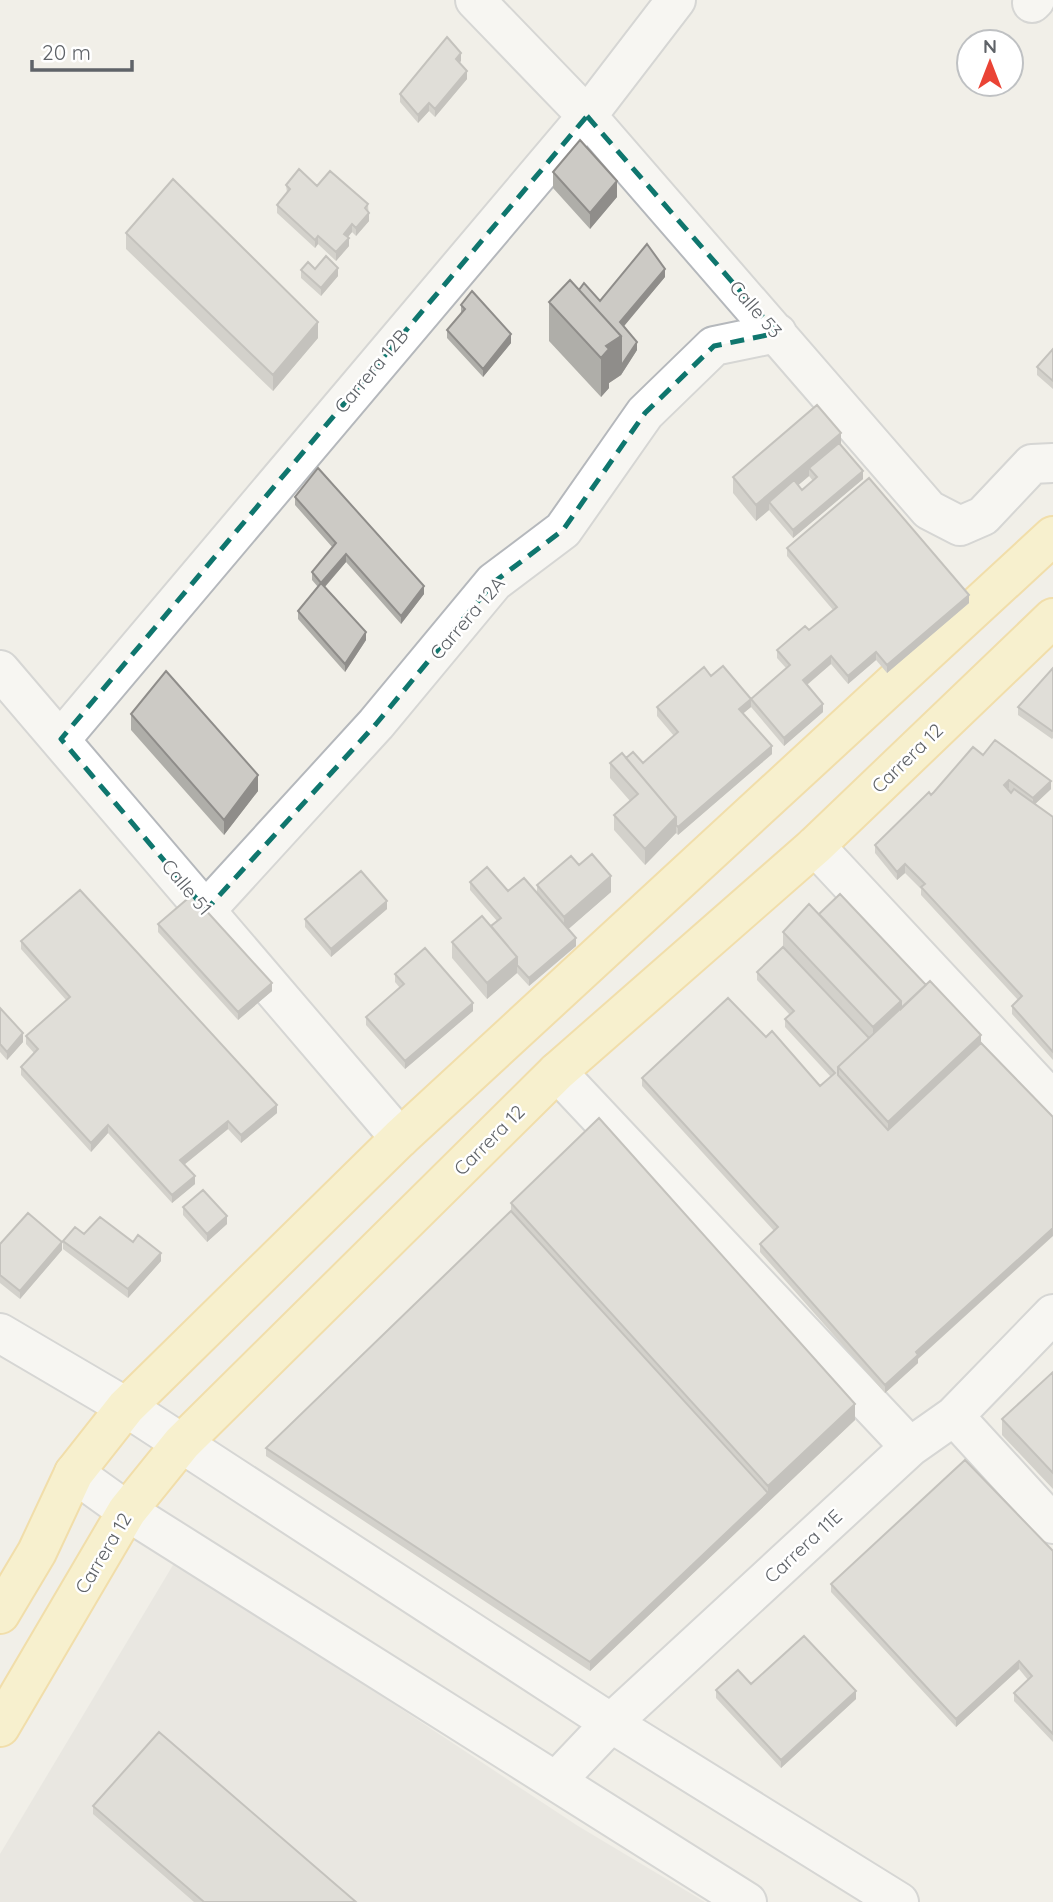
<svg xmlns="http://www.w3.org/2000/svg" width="1053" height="1902" font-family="Quicksand,sans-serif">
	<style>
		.industrial { fill: #e0deda }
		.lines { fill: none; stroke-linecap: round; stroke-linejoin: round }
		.street-casing { stroke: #b5b8bc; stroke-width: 42 }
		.primary-casing { stroke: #f2c960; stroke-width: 42 }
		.street { stroke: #fff; stroke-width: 38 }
		.primary { stroke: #fff2af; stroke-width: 38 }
		.wall { fill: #afaea9; fill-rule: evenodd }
		.shaded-wall { fill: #8f8d8a }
		.building { fill: #cccac5; stroke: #8f8d8a; stroke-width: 2 }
		.marked { fill: none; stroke: #0f766e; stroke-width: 5; stroke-dasharray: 14 9; stroke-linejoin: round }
		.labels { text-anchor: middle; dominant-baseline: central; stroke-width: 5; stroke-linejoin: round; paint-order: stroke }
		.street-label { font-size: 19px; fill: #5f6368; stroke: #fff }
	</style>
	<rect width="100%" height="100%" fill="#f1efe8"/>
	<path class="industrial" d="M176,1560L578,1826L705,1902H0V1854Z"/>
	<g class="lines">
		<g class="street-casing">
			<path id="street" d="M475,0L587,116L929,510L960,526L983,516L1032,464L1053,463
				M1032,3L1035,0
				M0,670L400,1138
				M61,739L587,116L676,0
				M815,846L1053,1101
				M206,910L376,724L494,582L563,530L645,413L714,346L777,333
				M557,1072L910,1447
				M0,1333L126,1407L611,1723L899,1902
				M954,1416L1053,1524
				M74,1473L127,1511L747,1902
				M556,1781L611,1723L910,1447L954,1416L1053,1314"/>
		</g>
		<g class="primary-casing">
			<path id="primary" d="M0,1614L37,1552L74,1473L126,1407L400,1138L1053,536
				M0,1727L127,1511L182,1443L557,1072L815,846L1053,618"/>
		</g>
		<use href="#street" class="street"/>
		<use href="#primary" class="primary"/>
	</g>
	<path class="wall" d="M461,61L459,63L467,79L435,117L429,111L418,123L400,102V94Z
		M553,172L617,197L590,229L553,188Z
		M286,185L317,186L368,204L369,221L356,236L352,232L348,237L349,246L336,261L318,244L315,248L277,213V205L287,193Z
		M126,233L318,338L273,391L126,249Z
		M315,269L338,276L321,296L301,278V270Z
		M665,277L623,326L637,350L621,375L609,383V388L601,397L549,341V302L579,290L600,301Z
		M461,305L511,343L483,377L447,338V330L461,313Z
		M1053,349V389L1037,375V367Z
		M841,445L863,479L793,538L769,510L756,521L733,493V477ZM809,476L813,481L802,490L798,485Z
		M295,497L424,594L401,624L346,562L325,587L366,640L345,672L298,619V611L318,587L312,580V572L333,548L295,505Z
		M787,548L969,603L887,673L876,660L848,684L831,664L807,685L823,712L784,746L751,707L743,713L772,754L678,835L676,833L645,865L614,830V815L630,801L610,778V763L626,758L643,763L674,736L657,716V707L711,676L751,699L786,668L777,658V650L809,630L833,610L787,556Z
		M1053,668V738L1052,739L1018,715V707Z
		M131,714L258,791L224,835L131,730Z
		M983,755L1051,789L1035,804L1053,817V1060L1012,1014V1006L1018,1000L921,895V889L905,873L897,880L875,853V845L931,795Z
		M579,865L611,892L568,929L576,946L529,986L517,973L487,999L452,958V942L491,926L497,921L470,890V882L508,891L537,893V885Z
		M387,909L331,957L305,927V919Z
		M819,914L926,985L918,1363L885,1393L760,1252V1244L774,1231L642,1086V1078L766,1037L820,1086L831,1077L785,1027V1019L790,1015L757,980V972L783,947V932Z
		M158,924L272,991L238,1020L158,932Z
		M21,941L277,1113L241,1143L228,1129L184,1165L195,1184L172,1203L108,1133L91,1152L21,1075V1067L34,1053L26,1044V1036L66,1000L21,949Z
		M395,974L473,1011L405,1069L366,1025V1017L400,988L395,982Z
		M0,1008L23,1042L7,1060L0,1052Z
		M511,1203L855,1420L590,1671L266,1456V1448L511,1211Z
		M183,1207L227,1224L207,1242L183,1215Z
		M84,1234L133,1242L161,1261L128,1298L63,1249V1241Z
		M0,1244L62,1250L20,1299L0,1283Z
		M1053,1372V1489L1002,1435V1419Z
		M1053,1551V1742L1014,1701V1693L1028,1680L1019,1669L956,1727L831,1592V1584Z
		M751,1684L856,1699L781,1768L716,1698V1690Z
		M93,1806L356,1902H194L93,1814Z"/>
	<path class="shaded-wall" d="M461,53V61L456,67V59Z
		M467,71V79L435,117V109Z
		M429,103V111L418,123V115Z
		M617,181V197L590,229V213Z
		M369,213V221L356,236V228Z
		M352,224V232L344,242V234Z
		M318,236V244L315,248V240Z
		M349,238V246L336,261V252Z
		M338,268V276L321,296V288Z
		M665,269V277L620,331V322Z
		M318,322V338L273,391V375Z
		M511,334V343L483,377V369Z
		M621,336L637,342V350L621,375L609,383V388L601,397V358L606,346Z
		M841,433V449L809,468V476L773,507L769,502V510L756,521V505Z
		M863,471V479L793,538V530Z
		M346,554V562L321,591V583Z
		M424,586V594L401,624V616Z
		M969,595V603L887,673V665Z
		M366,632V640L345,672V664Z
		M876,652V660L848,684V676Z
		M831,656V664L803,688V680Z
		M751,699V707L739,717V709Z
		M823,704V712L784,746V738Z
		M772,746V754L678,835V827Z
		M258,775V791L224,835V820Z
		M1009,780V788L1004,793V785Z
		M1051,781V789L1033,806V798Z
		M676,817V833L645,865V849Z
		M905,864V873L897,880V872Z
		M611,876V892L564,933V917Z
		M387,901V909L331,957V949Z
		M576,938V946L529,986V978Z
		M517,957V973L487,999V983Z
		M272,983V991L238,1020V1012Z
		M930,989L873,1050V1027L901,1001Z
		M473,1003V1011L405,1069V1061Z
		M23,1033V1042L7,1060V1052Z
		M981,1035V1051L888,1138V1122Z
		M277,1105V1113L241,1143V1135Z
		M228,1121V1129L180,1168V1160Z
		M108,1125V1133L91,1152V1143Z
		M195,1176V1184L172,1203V1195Z
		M227,1216V1224L207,1242V1234Z
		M1053,1228V1236L918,1359V1363L885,1393V1385L916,1352Z
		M62,1242V1250L20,1299V1291Z
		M161,1253V1261L128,1298V1289Z
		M855,1404V1420L590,1671V1662L768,1493V1486Z
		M1019,1661V1669L956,1727V1719Z
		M856,1691V1699L781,1768V1760Z"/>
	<path class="building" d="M447,37L461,53L456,59L467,71L435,109L429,103L418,115L400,94Z
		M580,140L617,181L590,213L553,172Z
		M299,169L317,186L330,171L368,204L365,208L369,213L356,228L352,224L344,234L349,238L336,252L318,236L315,240L277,205L290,189L286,185Z
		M173,179L318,322L273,375L126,233Z
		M647,244L665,269L620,322L637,342L621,366V336L579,290L584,283L600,301Z
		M326,256L338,268L321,288L301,270L308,262L315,269Z
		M570,280L621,336L606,346L609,349L601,358L549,302Z
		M472,291L511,334L483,369L447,330L465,309L461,305Z
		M1053,349V381L1037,367Z
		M817,405L841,433L756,505L733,477Z
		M839,443L863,471L793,530L769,502L794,480L802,490L817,477L809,468Z
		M318,468L424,586L401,616L346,554L321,583L312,572L336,543L295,497Z
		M869,478L969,595L887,665L876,652L848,676L831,656L803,680L823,704L784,738L751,699L790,665L777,650L805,626L809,630L837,607L787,548Z
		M321,583L366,632L345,664L298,611Z
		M723,666L751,699L739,709L772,746L678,827L676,825V817L626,758L633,752L643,763L678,732L657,707L704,667L711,676Z
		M1053,668V730L1052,731L1018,707Z
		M166,671L258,775L224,820L131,714Z
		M995,740L1051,781L1033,798L1009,780L1004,785L1011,793L1014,789L1053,817V1052L1012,1006L1022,996L921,887L925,884L905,864L897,872L875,845L929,792L931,795L934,792L973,747L983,755Z
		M622,753L676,817L645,849L614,815L638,794L610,763Z
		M592,854L611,876L564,917L537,885L571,856L579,865Z
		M487,867L508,891L524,878L576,938L529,978L517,965V957L491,926L501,918L470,882Z
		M361,871L387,901L331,949L305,919Z
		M80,890L277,1105L241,1135L228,1121L180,1160L195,1176L172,1195L108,1125L91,1143L21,1067L38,1049L26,1036L70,997L21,941Z
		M840,894L926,985L901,1009V1001L819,914Z
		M192,895L272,983L238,1012L158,924Z
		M809,904L901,1001L873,1027L783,932Z
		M482,916L517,957L487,983L452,942Z
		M783,947L869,1038L838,1067V1075L888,1130L981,1043L1053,1117V1228L916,1352L918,1355L885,1385L760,1244L778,1227L642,1078L728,998L766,1037L772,1031L820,1086L835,1073L785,1019L794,1011L757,972Z
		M425,948L473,1003L405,1061L366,1017L404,984L395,974Z
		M930,981L981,1035L888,1122L838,1067Z
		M0,1008L23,1033L7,1052L0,1044Z
		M599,1118L855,1404L768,1486L511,1203Z
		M203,1190L227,1216L207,1234L183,1207Z
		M511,1211L768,1493L590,1662L266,1448Z
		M28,1213L62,1242L20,1291L0,1275V1244Z
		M100,1217L133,1242L138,1235L161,1253L128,1289L63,1241L75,1227L84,1234Z
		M1053,1372V1473L1002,1419Z
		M965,1460L1053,1551V1734L1014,1693L1032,1676L1019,1661L956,1719L831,1584Z
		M804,1636L856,1691L781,1760L716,1690L738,1670L751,1684Z
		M159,1732L356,1902H204L93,1806Z"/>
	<path d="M0 0H1053V1902H0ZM587,116L777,333L714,346L645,413L563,530L494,582L376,724L206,910L61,739Z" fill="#f1efe8" fill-opacity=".55" fill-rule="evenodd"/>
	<path class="marked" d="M587,116L777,333L714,346L645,413L563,530L494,582L376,724L206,910L61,739Z"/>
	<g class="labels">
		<g class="street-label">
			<text transform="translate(756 309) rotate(49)">Calle 53</text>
			<text transform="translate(371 371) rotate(-50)">Carrera 12B</text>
			<text transform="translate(467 618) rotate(-49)">Carrera 12A</text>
			<text transform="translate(907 758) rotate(-44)">Carrera 12</text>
			<text transform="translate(187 887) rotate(50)">Calle 51</text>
			<text transform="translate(489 1140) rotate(-45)">Carrera 12</text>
			<text transform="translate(803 1546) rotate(-43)">Carrera 11E</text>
			<text transform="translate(103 1553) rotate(-59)">Carrera 12</text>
		</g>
	</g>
	<g transform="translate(990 63)"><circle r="33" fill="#ffffff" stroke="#bfc1c3" stroke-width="2"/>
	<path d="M0-5L12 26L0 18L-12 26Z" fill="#ea4335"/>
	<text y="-10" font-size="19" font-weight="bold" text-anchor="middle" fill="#5f6368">N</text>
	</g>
	<path d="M32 60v10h100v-10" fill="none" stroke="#5f6368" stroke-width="3.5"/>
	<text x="42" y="60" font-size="21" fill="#5f6368" stroke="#ffffff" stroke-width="5" paint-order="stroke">20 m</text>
</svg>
